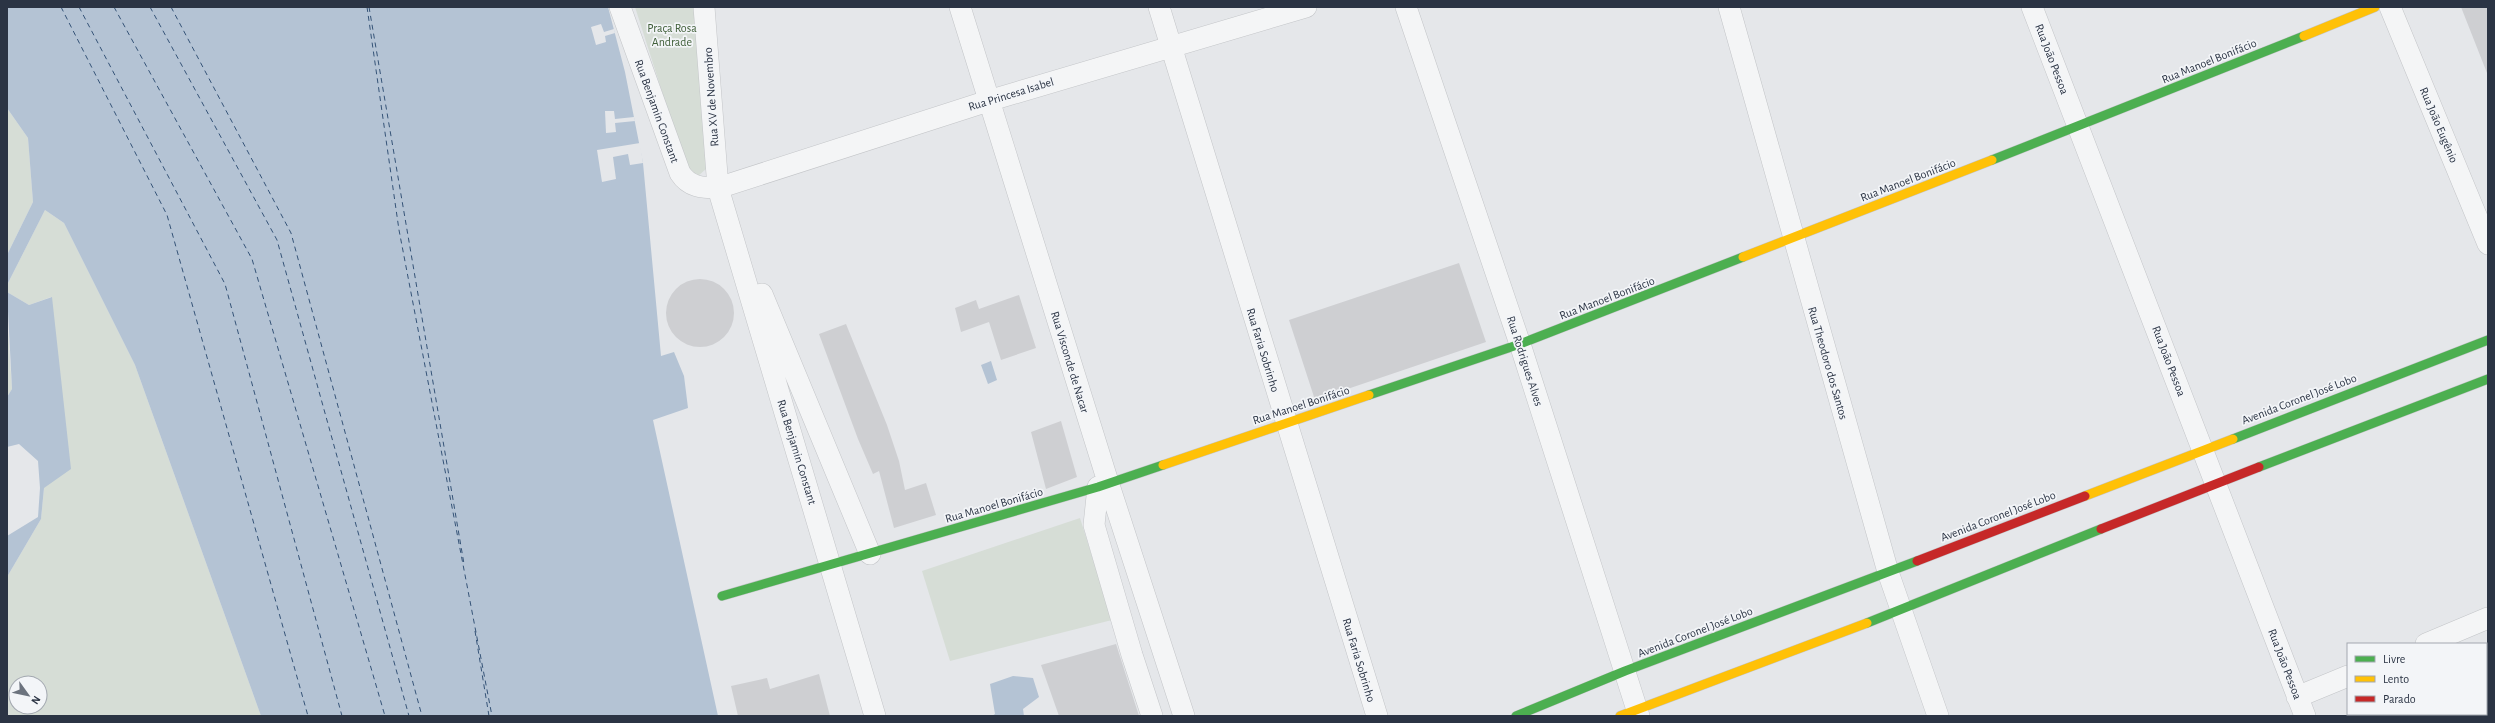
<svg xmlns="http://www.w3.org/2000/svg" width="2495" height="723" font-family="'Alegreya Sans',sans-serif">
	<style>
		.green { fill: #d6ddd6; fill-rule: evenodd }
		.water { fill: #b4c3d4 }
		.pier { fill: #e5e7ea }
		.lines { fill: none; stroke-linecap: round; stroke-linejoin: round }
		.ferry { stroke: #355377; stroke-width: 1; stroke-dasharray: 5 4; stroke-linecap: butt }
		.building { fill: #cecfd2 }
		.street-casing { stroke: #c3c5c8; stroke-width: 22 }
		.fast-casing { stroke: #c3c5c8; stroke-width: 10 }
		.slow-casing { stroke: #c3c5c8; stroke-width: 10 }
		.jam-casing { stroke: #c3c5c8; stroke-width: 10 }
		.street { stroke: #f4f5f6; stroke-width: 21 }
		.fast { stroke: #4caf50; stroke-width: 9 }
		.slow { stroke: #ffc107; stroke-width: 9 }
		.jam { stroke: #c62828; stroke-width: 9 }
		.labels { text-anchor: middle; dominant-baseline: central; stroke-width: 3.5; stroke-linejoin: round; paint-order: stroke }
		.park-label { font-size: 12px; fill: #405f39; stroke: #f3f5f8 }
		.street-label { font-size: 12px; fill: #2b3444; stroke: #f3f5f8 }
	</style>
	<rect width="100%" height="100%" fill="#e5e7ea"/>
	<path class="green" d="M635,7H697L706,169L698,176L687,170Z
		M7,108L28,138L33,202L7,255Z
		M45,210L64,223L135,365L261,716H7V577L41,519L44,488L51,297L29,305L7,292V285ZM16,683H40V707H16Z
		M7,316L12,389L7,397Z
		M1080,518L1112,620L950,661L922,571Z"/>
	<path class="water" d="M7,7H608L625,72L643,163L661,356L674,352L684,376L688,408L653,420L718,716H261L135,365L64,223L45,210L7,285V255L33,202L28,138L7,108Z
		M7,292L29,305L52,297L71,469L44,488L41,519L7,577V536L38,517L40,488L38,461L19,444L7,447V397L12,389Z
		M991,361L997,380L988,384L981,365Z
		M1013,676L1033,678L1039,697L1023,709L1024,716H992L995,714L990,684Z"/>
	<path class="pier" d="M601,24L604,32L614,29L615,33L605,36L606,42L596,45L591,27Z
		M605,111H614L615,119L634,117L635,121L615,123L616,132L606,133Z
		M640,143L643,163L630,165L628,154L613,157L616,179L602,182L597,150Z"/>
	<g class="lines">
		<path class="ferry" d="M61,7L167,215L308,716
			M79,7L225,284L342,716
			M114,7L252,259L385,716
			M150,7L277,240L409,716
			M171,7L291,233L422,716
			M367,7L399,230L492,716
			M369,7L464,564
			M475,631L489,716"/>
	</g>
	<path class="building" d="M2461,7H2488V73H2487Z
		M1459,263L1486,342L1315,400L1289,320Z
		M666 313a34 34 0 1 1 68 0a34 34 0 1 1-68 0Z
		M1019,295L1036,348L1001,360L989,322L961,332L955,308L976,300L979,309Z
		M846,324L887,425L899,461L905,490L926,483L936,515L894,528L879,471L873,474L858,439L819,334Z
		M1061,421L1077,477L1046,489L1031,432Z
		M1116,644L1139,716H1059L1041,665Z
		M819,674L830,716H738L731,686L767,678L770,689Z"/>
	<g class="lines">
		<g class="street-casing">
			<path id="street" d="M620,7L680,173C689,187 702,188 718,188L988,101L1306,7
				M704,7L718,188L875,716
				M960,7L1108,482L1184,716
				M1159,7L1377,716
				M1406,7L1520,344L1639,716
				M1729,7L1888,572L1938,716
				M2032,7L2305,716
				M2390,7L2488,244
				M762,294L870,554
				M1098,487L1094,525L1132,655L1152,716
				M2426,644L2488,618
				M2297,697L2348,676"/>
		</g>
		<g class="fast-casing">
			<path id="fast" d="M1992,160L2304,36
				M1369,395L1520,344L1743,257
				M2233,439L2488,340
				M2259,467L2488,379
				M722,596L1098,487L1163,465
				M1867,623L2101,529
				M1516,716L1625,671L1917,561"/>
		</g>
		<g class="slow-casing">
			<path id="slow" d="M2304,36L2375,7
				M1743,257L1992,160
				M1163,465L1369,395
				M2085,496L2233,439
				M1620,716L1867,623"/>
		</g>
		<g class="jam-casing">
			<path id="jam" d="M2101,529L2259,467
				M1917,561L2085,496"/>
		</g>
		<use href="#street" class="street"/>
		<use href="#fast" class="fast"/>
		<use href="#slow" class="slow"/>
		<use href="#jam" class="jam"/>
	</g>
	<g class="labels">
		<g class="park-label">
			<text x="672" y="28">Praça Rosa<tspan x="672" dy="14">Andrade</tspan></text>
		</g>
		<g class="street-label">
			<text transform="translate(2052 59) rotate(69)">Rua João Pessoa</text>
			<text transform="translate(2209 61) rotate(-22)">Rua Manoel Bonifácio</text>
			<text transform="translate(1011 94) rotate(-17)">Rua Princesa Isabel</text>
			<text transform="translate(711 97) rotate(-94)">Rua XV de Novembro</text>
			<text transform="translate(657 111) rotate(70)">Rua Benjamin Constant</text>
			<text transform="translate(2439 125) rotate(67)">Rua João Eugênio</text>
			<text transform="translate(1908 180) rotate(-21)">Rua Manoel Bonifácio</text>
			<text transform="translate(1607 298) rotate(-21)">Rua Manoel Bonifácio</text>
			<text transform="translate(1263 350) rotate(73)">Rua Faria Sobrinho</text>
			<text transform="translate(1525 361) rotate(72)">Rua Rodrigues Alves</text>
			<text transform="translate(2169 361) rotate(69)">Rua João Pessoa</text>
			<text transform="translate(1070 362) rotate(73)">Rua Visconde de Nacar</text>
			<text transform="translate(1828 363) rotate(74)">Rua Theodoro dos Santos</text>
			<text transform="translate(2299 399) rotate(-21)">Avenida Coronel José Lobo</text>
			<text transform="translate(1301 405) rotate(-18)">Rua Manoel Bonifácio</text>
			<text transform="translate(797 452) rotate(73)">Rua Benjamin Constant</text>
			<text transform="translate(994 505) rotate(-16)">Rua Manoel Bonifácio</text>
			<text transform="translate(1998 516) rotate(-21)">Avenida Coronel José Lobo</text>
			<text transform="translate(1695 632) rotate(-21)">Avenida Coronel José Lobo</text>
			<text transform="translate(1359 660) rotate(73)">Rua Faria Sobrinho</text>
			<text transform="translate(2285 664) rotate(69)">Rua João Pessoa</text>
		</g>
	</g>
	<rect width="2495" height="723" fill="none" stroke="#2b3444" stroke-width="16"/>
	<rect x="2347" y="643" width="140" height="72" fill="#f3f5f8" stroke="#a3a8b0"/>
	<rect x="2355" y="656" width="20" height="6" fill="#4caf50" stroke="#a3a8b0"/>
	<text x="2383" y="663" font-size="12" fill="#2b3444">Livre</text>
	<rect x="2355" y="676" width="20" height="6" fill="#ffc107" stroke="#a3a8b0"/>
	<text x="2383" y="683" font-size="12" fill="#2b3444">Lento</text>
	<rect x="2355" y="696" width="20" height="6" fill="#c62828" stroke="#a3a8b0"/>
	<text x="2383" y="703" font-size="12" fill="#2b3444">Parado</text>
	<g transform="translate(28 695) rotate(123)"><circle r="19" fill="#f3f5f8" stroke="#a3a8b0"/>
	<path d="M0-3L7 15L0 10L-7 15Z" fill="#6c737e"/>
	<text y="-6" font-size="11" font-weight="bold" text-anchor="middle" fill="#2b3444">N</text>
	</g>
</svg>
